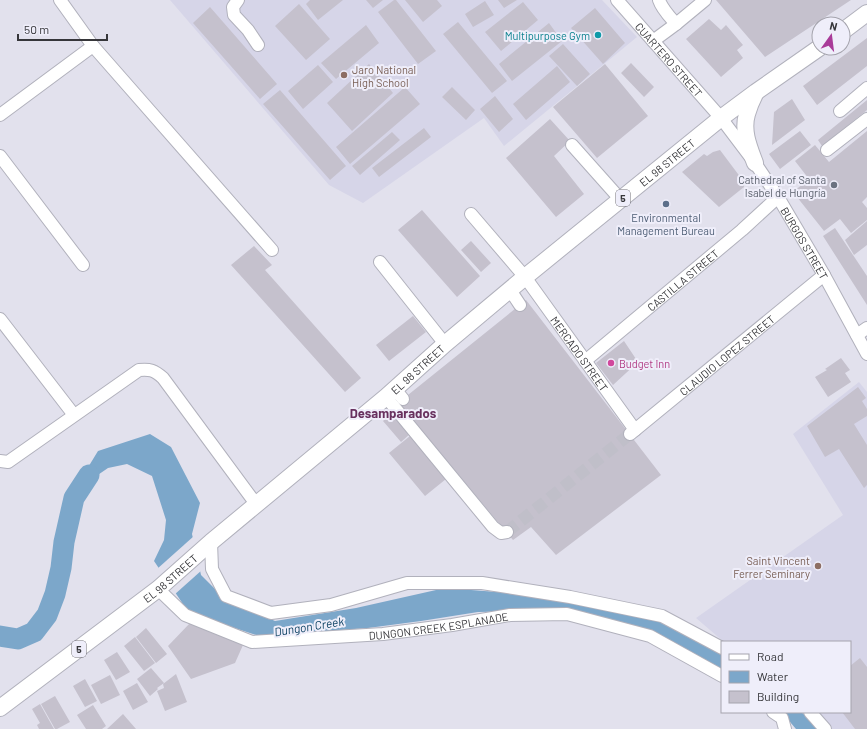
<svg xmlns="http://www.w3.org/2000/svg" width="867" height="729" font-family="Barlow,sans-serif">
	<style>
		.built { fill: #d6d5e8 }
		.water { fill: #7ca7ca }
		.pier { fill: #e2e1ed }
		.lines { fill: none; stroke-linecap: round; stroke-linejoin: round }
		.river { stroke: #7ca7ca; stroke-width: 21 }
		.building { fill: #c5c1cd }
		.minor-tunnel { stroke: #c0bfc9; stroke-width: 12; stroke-dasharray: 12 6; stroke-linecap: butt }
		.minor-casing { stroke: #b1b1bc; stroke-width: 14 }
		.major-casing { stroke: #b1b1bc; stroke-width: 18 }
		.minor { stroke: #fff; stroke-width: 12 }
		.major { stroke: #fff; stroke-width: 16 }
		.culture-dot { fill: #0f9aa8; stroke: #efeefa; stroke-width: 1.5 }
		.education-dot { fill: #8d6e63; stroke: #efeefa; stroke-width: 1.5 }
		.worship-dot { fill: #6b7280; stroke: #efeefa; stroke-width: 1.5 }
		.service-dot { fill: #5c6f8a; stroke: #efeefa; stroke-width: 1.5 }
		.hotel-dot { fill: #d1479c; stroke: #efeefa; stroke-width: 1.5 }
		.labels { text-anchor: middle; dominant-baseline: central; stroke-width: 4; stroke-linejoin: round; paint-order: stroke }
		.shield { fill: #efeefa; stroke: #6e6d74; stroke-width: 1 }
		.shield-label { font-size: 10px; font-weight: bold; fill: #36363a }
		.culture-label { font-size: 11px; fill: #0d838f; stroke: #efeefa; text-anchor: end }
		.street-label { font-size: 11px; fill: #36363a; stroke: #efeefa }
		.education-label { font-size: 11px; fill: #785e54; stroke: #efeefa; text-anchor: start }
		.worship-label { font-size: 11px; fill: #5b616d; stroke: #efeefa; text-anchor: end }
		.service-label { font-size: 11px; fill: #4e5e75; stroke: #efeefa }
		.hotel-label { font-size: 11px; fill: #b23c85; stroke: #efeefa; text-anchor: start }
		.water-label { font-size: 12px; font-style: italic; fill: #073d5f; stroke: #efeefa }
		.quarter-label { font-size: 13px; font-weight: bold; fill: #68315f; stroke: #efeefa }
	</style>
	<rect width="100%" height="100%" fill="#e2e1ed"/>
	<path class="built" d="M170,0H602L637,37L504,146L484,118L363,203L329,185Z
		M859,382L867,392V729H826L806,712H850V642H724L696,618L843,515L793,434Z"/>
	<path class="water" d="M150,434L171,447L200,503L192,534L201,575L225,599L275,621L356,608L445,588L523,594L661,620L722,652V672L646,629L562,610L478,612L421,621L368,628L259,636L189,613L154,561L164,540L166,520L152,476L127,464L108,468L89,481L74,498L87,469L98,451Z
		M780,712H801L811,720L819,729H796L785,716Z"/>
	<path class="pier" d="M194,536L202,570L174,595L157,569Z"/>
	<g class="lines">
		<path class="river" d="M0,636L18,639L34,632L47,615L55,594L61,568L64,542L74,498L89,475"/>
	</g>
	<path class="building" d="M310,0H343L318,20L306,4Z
		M366,0H383L373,8Z
		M394,0H396L436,51L418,64L378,12Z
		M405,0H437L442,6L423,22Z
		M498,0H517L504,8Z
		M716,0H851L765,57Z
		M485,1L494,15L473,27L465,14Z
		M523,2L538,20L501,51L485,32Z
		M299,4L330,39L306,60L275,26Z
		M210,7L277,84L260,99L193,23Z
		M595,8L625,43L603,64L571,28Z
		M709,19L721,30L726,25L743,45L737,50L743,58L721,77L686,39Z
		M458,22L507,81L492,93L443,34Z
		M549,23L562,41L512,81L499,64Z
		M366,25L379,43L336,79L321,63Z
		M867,38V66L817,105L803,86Z
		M563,44L590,74L577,86L549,56Z
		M631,63L654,87L644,97L621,73Z
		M369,64L393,93L352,131L327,103Z
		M605,64L648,116L597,158L553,107Z
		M318,65L333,82L303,109L288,91Z
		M557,66L570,82L526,120L513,104Z
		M405,87L420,104L350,164L336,147Z
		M452,87L475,110L466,120L442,97Z
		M280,90L346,166L330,180L263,104Z
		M495,96L513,119L499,132L480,109Z
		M792,99L805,120L772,145L774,112Z
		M867,100V110L822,146L818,140Z
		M550,119L570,141L554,156L584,194L556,217L506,158Z
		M424,128L431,137L379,177L372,168Z
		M800,131L811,145L780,169L769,154Z
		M867,131V197L862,202L867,208V220L851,233L840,219L824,231L793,192L809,179L795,161L815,145L829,162Z
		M392,132L400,140L360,175L352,166Z
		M720,150L744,182V187L719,207L682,172L704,154L707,156L713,152Z
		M422,210L480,276L457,297L398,230Z
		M867,221V245L854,255L845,240Z
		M835,228L867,276V305L823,236Z
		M471,241L491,263L481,272L461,250Z
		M254,246L272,265L265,270L361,378L345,392L231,265Z
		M526,300L661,475L556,555L531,527L513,540L398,403Z
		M413,316L426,332L389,361L376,345Z
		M624,341L638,362L613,385L596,363Z
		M841,358L850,370L845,373L851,382L828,397L815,377L827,370L825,369Z
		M858,387L866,398L862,401L867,409V416L854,424L867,445V485L864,488L839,449L825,457L807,426Z
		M392,413L410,434L401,442L383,421Z
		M410,436L446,479L425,496L389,453Z
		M190,623L243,645L235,663L191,679L168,646Z
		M146,628L167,654L156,663L136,637Z
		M135,637L155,663L144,671L124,646Z
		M117,652L130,672L116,680L104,660Z
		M860,658L867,667V729H855L842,712H850V666Z
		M151,668L164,683L157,688L158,689L150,696L137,679Z
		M176,674L187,702L165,711L157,691L164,688L163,684Z
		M110,675L120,695L101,704L91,685Z
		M85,679L97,701L85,707L73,686Z
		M137,683L148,702L133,710L123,691Z
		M55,696L70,722L57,729H55L41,704Z
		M40,704L54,729H39L37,725L40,723L32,709Z
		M93,705L106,726L102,729H86L77,715Z
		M123,714L136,729H107Z"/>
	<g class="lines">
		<path class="minor-tunnel" d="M507,532L630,434"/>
		<g class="minor-casing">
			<g id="minor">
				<path d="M60,0L93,46L272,250"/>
				<path d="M238,0L233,7L234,15L248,30L258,45"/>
				<path id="s1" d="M617,0L721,118L755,163L778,197L824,275L867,354"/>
				<path d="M659,0C662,9 670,17 676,24"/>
				<path d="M653,41L676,24L705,0"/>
				<path d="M840,111L867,88"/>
				<path d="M0,115L93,46"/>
				<path d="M572,145L621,200"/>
				<path d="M827,150L867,119"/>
				<path d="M0,156L83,265"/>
				<path id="s2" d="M471,214L525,277L635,430"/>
				<path d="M380,262L445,344"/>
				<path d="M510,290L520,305"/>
				<path d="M0,319L74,415"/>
				<path d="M857,335L867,328"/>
				<path id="s3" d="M585,361L742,230L778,197"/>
				<path d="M395,389L403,399"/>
				<path d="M386,397L493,527L501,533L507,532"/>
				<path id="s4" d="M630,434L824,275"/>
				<path d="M0,461L8,462L139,370C150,369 154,370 163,378L256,504"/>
				<path d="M211,542L212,569L226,596L271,613L331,605L407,583H482L570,597L662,616L722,648"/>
				<path id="s5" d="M158,589L185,615L252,642L383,634L452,625L510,615L567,614L650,636L722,676"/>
				<path d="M773,712L782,718L785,729"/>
				<path d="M810,712L825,729"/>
			</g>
		</g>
		<g class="major-casing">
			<g id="major">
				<path d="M843,31L867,13"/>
				<path d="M755,163C749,147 742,131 747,114C749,107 752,100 755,94"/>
				<path id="s6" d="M0,708L158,589L211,542L386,397L445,344L525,277L721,118L756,92L819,48"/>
			</g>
		</g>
		<use href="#minor" class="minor"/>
		<use href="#major" class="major"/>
	</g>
	<circle class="culture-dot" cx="598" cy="35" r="4"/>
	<g class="education-dot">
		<circle cx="344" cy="75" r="4"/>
		<circle cx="818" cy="566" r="4"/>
	</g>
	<circle class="worship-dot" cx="834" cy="185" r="4"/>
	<circle class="service-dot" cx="666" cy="204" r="4"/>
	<circle class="hotel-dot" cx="611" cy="363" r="4"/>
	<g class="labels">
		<g class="shield">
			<rect x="616" y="190" width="14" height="16" rx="3"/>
			<rect x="72" y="641" width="14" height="16" rx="3"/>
		</g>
		<g class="shield-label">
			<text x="623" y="198">5</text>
			<text x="79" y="649">5</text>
		</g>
		<g class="culture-label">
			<text x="590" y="35">Multipurpose Gym</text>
		</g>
		<g class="street-label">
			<text stroke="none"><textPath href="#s1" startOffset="79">CUARTERO STREET</textPath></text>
			<text stroke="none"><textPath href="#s6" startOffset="862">EL 98 STREET</textPath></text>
			<text stroke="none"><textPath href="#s1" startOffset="308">BURGOS STREET</textPath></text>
			<text stroke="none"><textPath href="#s3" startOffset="127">CASTILLA STREET</textPath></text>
			<text stroke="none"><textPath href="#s2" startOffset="177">MERCADO STREET</textPath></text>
			<text stroke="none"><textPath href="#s4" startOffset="125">CLAUDIO LOPEZ STREET</textPath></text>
			<text stroke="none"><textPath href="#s6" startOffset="538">EL 98 STREET</textPath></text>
			<text stroke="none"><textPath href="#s6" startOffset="214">EL 98 STREET</textPath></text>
			<text stroke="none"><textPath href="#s5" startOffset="297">DUNGON CREEK ESPLANADE</textPath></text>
		</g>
		<g class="education-label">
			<text x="352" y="69">Jaro National<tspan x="352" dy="13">High School</tspan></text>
			<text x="810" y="560" text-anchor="end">Saint Vincent<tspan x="810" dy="13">Ferrer Seminary</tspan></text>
		</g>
		<g class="worship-label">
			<text x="826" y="179">Cathedral of Santa<tspan x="826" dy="13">Isabel de Hungría</tspan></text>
		</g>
		<g class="service-label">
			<text x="666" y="217">Environmental<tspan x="666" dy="13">Management Bureau</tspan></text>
		</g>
		<g class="hotel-label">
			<text x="619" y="363">Budget Inn</text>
		</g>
		<g class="water-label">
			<text transform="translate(309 626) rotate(-9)">Dungon Creek</text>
		</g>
		<g class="quarter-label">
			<text x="393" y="413">Desamparados</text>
		</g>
	</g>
	<rect x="721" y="641" width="130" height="72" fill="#efeefa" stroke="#a5a4ad"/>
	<rect x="729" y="654" width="20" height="6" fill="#ffffff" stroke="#a5a4ad"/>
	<text x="757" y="661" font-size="12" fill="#36363a">Road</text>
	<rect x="729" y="671" width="20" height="12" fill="#7ca7ca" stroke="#a5a4ad"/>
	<text x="757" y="681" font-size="12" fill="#36363a">Water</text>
	<rect x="729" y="691" width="20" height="12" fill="#c5c1cd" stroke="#a5a4ad"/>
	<text x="757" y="701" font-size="12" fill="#36363a">Building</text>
	<g transform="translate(831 36) rotate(14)"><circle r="19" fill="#efeefa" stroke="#a5a4ad"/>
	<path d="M0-3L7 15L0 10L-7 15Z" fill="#a93b99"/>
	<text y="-6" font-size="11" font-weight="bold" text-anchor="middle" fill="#36363a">N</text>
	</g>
	<path d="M18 34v6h89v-6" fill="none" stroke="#36363a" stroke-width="2"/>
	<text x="24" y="34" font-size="12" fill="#36363a" stroke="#efeefa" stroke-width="3" paint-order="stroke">50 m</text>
</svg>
